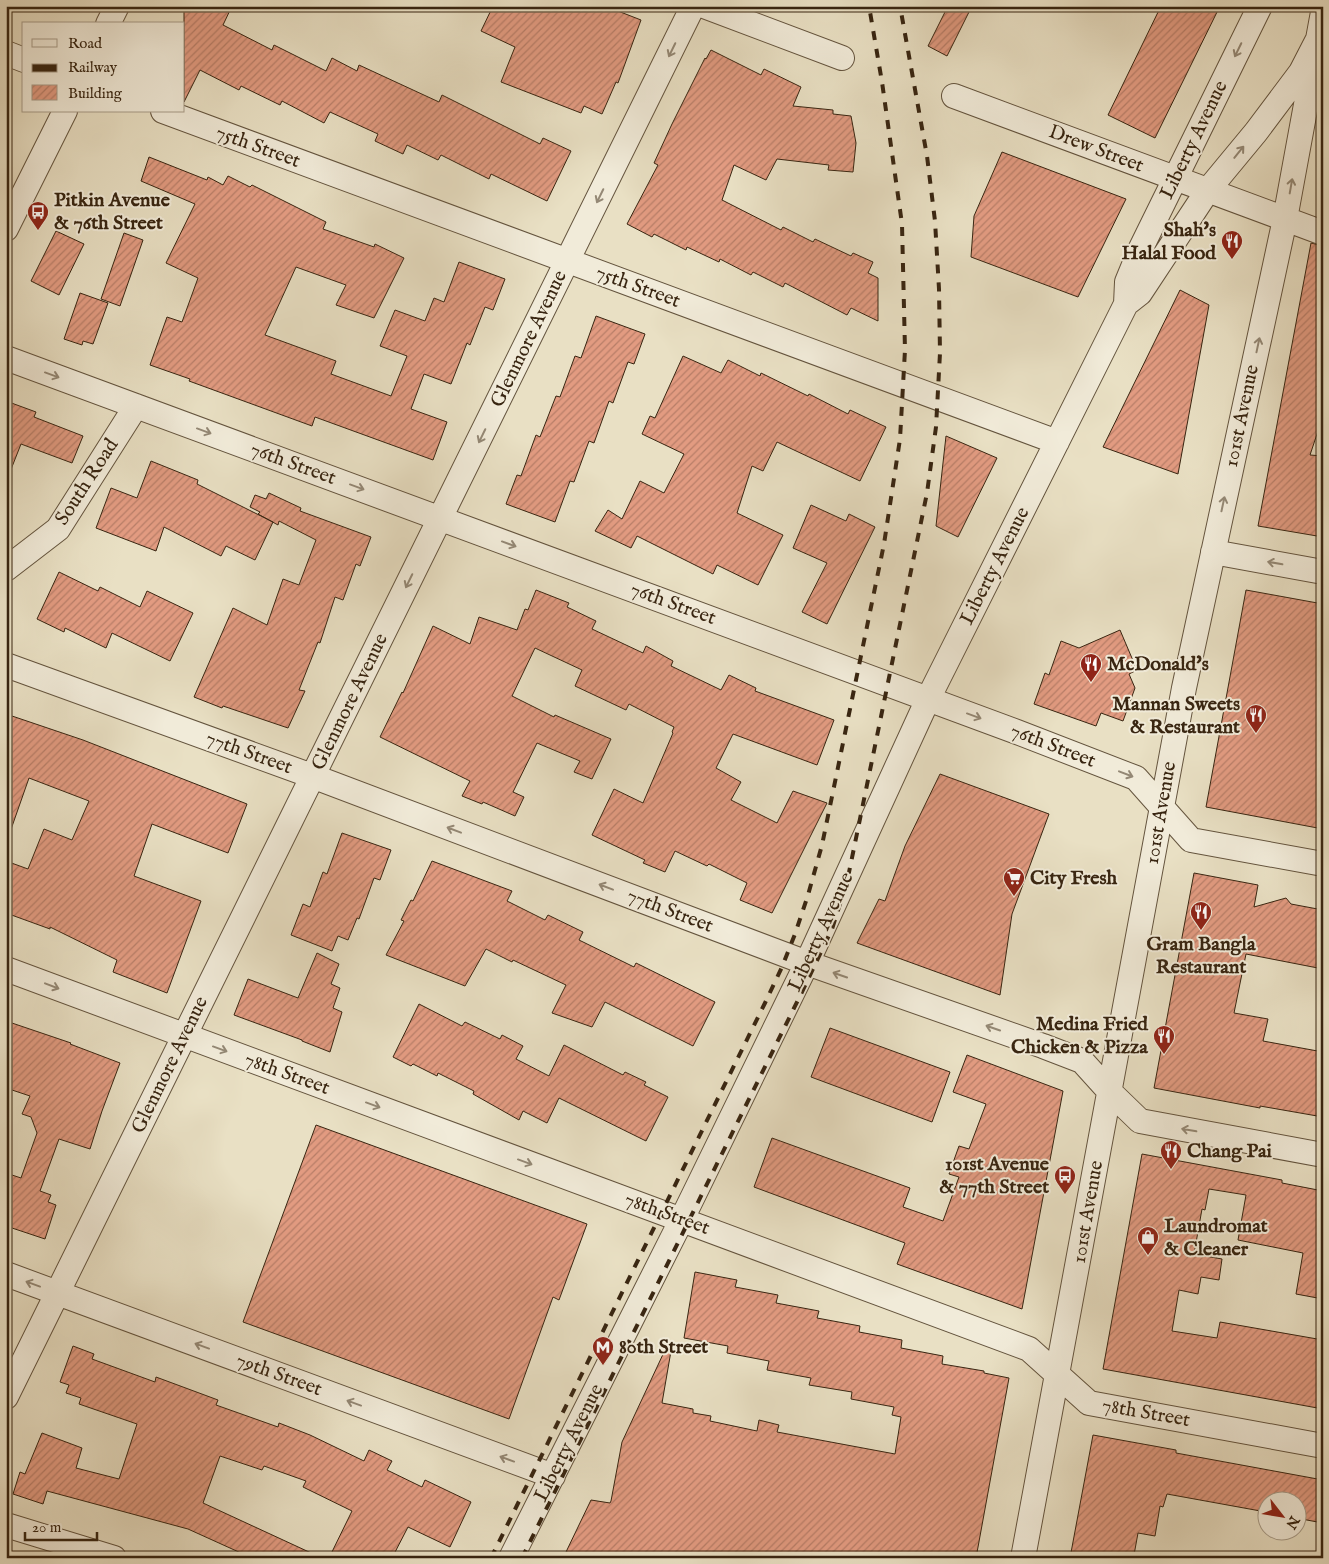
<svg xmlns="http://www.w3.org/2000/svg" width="1329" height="1564" font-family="'IM FELL English',serif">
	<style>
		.building { fill: url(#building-hatch); stroke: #382511 }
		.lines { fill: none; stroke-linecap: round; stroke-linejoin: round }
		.minor-casing { stroke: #64543e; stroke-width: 26 }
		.minor { stroke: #f1ebd9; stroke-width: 24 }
		.rail { stroke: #382511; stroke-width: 4; stroke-dasharray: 9 9; stroke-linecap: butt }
		.oneway { stroke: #948875 }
		.labels { text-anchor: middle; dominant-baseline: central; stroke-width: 4; stroke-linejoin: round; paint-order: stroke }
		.street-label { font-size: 20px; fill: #382511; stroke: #f1ebd9 }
		.poi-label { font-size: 20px; font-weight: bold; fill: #382511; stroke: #f1ebd9; text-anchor: start }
	</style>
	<defs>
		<pattern id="building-hatch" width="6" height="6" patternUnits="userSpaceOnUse" patternTransform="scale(1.25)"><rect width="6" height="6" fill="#e29b81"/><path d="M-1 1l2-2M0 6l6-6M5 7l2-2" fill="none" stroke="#b87e68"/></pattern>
	</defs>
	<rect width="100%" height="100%" fill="#e9e0c4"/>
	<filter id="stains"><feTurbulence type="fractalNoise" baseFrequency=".004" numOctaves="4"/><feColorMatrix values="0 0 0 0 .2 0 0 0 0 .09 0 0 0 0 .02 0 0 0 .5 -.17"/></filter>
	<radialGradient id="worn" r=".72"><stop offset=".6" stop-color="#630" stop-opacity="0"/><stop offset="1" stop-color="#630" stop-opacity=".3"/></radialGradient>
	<path class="building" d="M184,6H232L223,25L272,50L274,45L326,71L332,58L357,71L359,65L439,102L442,95L540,144L543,138L571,151L547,201L491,174L489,179L441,155L438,160L407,145L403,154L375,141L378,134L330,112L324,123L282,101L280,105L241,86L239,90L200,70L184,102Z
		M493,6H605L641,20L618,83L616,82L602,114L584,106L581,113L501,82L515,47L481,31Z
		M948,6H972L947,56L928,46Z
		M1161,6H1220L1155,138L1108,115Z
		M711,50L761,75L764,69L801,87L793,106L833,110V114L851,116L856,143L853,172L828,170L829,165L777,159L766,180L734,165L722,200L781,230L783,227L813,242L815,239L851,256L853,253L873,262L868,273L878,278V321L851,308L847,315L785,283L783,287L753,272L751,275L720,259L719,262L687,247L686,250L654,234L652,237L627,224L658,165L654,163L672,124L705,58L706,59Z
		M1002,152L1126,199L1078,297L971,257L974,216Z
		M149,157L207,180L208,177L223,185L228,176L250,187L252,185L326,222L323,229L374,247L375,244L404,258L374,318L336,305L346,285L296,267L265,335L336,361L331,374L391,396L407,356L380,346L395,310L425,321L434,298L444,302L459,262L505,279L493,310L485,307L470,345L467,343L451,384L424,374L411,409L447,422L433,460L315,417L312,426L189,381L190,379L150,365L167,317L182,322L198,278L166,263L195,204L141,181Z
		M56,231L84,244L59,295L31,281Z
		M124,233L143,240L120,306L101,299Z
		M1311,243L1323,246V373L1317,387L1323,389V416L1310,455L1323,456V537L1258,526Z
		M1180,290L1209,305L1178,474L1103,447Z
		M80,293L108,303L93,344L83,341L82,345L64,339Z
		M596,316L645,334L634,364L628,362L613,403L609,401L594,443L589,441L574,482L570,481L555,522L506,504L517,475L521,476L536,435L540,437L556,396L560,397L575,356L581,358Z
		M683,356L721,373L728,360L760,376L761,373L808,396L809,394L848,414L850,410L886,427L860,481L777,442L763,471L752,466L737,513L783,535L758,585L717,565L713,574L637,536L631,548L595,531L608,510L622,519L640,481L664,493L684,454L642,434L650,416L655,418Z
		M6,401L36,412L34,417L83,436L72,463L21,444L8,477H6Z
		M946,436L997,458L958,537L936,526Z
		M151,461L198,480L197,484L273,522L255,560L226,546L221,556L164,527L156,551L96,528L111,488L137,498Z
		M269,493L301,508L300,511L371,537L360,566L356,564L343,600L335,597L320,643L318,642L299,690L305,691L288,728L223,706L222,708L194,697L233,608L267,625L283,579L299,585L316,540L279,521L278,525L258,514L260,512L250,507L255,495L266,499Z
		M811,505L846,521L849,514L875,527L827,624L802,612L827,563L793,548Z
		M59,572L98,591L100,587L140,607L147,591L193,613L170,661L112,633L106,648L65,628L64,632L37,619Z
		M536,590L569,603L567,607L596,621L592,629L643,653L646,646L673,661L671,666L721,690L729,675L756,688L755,691L834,720L817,765L733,734L716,768L741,782L731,800L777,823L793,791L827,803L772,913L740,900L747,883L709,864L707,866L675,851L665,872L643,863L645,860L592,835L614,789L643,803L673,733L672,732L674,727L629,704L626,710L575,686L582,670L535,648L512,696L554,717L555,715L611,739L592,779L574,772L580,761L537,743L513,792L524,797L515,816L483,802L482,804L462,796L470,781L380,737L402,692L403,693L433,626L470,644L479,617L517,630L525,609L528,610Z
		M1246,590L1323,604V829L1206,807Z
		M1120,630L1137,670L1129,674L1135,688L1123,721L1101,713L1096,726L1034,704L1045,673L1049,675L1061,641L1079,648Z
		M12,716L83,740L247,804L228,853L152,824L134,876L201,901L167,993L113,972L117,960L50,927V929L6,913V861L28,869L44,829L72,840L89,801L29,778L9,835H6V731Z
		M940,774L1049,814L1012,914L1000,995L857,943L879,899L885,901L905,846Z
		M342,833L391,850L380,880L374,878L359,919L357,918L348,940L338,936L332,951L291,935L303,904L310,907L323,872L327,874Z
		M432,861L512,891L507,901L545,920L548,915L583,932L579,940L634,967L636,963L715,1002L693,1046L605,1002L592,1027L552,1013L566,985L513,960L512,962L486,949L465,986L386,955L404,921L401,920L411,900L413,901Z
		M1194,873L1258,885L1254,907L1286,898L1291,904L1323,910V969L1246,954L1234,1013L1268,1019L1263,1041L1323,1052V1117L1260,1106V1108L1154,1088Z
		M317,953L339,964L331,984L340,988L333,1008L342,1012L330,1052L302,1041V1040L234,1015L248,979L298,998Z
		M419,1004L462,1026L465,1022L500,1039L502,1035L523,1046L516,1059L549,1076L564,1045L623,1075L625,1072L646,1082L644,1085L668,1097L646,1141L559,1098L547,1123L523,1111L519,1120L473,1094L474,1091L438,1073L437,1076L413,1064L411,1066L393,1057Z
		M6,1021L71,1043L70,1044L120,1063L102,1111L90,1149L59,1139L40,1191L51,1195L48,1202L56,1205L45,1239L6,1226V1173L21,1178L37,1133L31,1117L22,1114L30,1096L6,1088Z
		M830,1028L950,1072L932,1122L811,1077Z
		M967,1055L1063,1091L1022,1309L897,1264L905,1243L754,1187L772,1138L910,1188L903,1207L943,1221L959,1177L949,1174L959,1146L969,1149L986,1104L953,1092Z
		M316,1125L587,1224L559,1300L553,1297L509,1419L243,1322Z
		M1142,1154L1282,1180V1183L1323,1191V1299L1296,1294L1303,1253L1238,1240L1246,1195L1209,1189L1205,1210L1202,1209L1194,1254L1222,1259L1219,1280L1201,1277L1198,1294L1179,1290L1172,1331L1217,1338L1220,1322L1323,1340V1409L1103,1369Z
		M695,1272L737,1280L735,1287L778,1295L776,1303L819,1311L817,1318L860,1326L859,1332L902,1340L901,1348L943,1356L942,1364L984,1371V1373L1009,1378L976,1558H596L566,1552L591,1500L610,1503L611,1501L622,1442L665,1350L671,1351L662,1403L693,1409V1413L711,1416L710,1421L757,1431L759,1420L779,1425L777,1432L895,1454L901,1417L892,1415L894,1407L851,1399L852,1392L809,1385L811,1378L767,1370L769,1361L727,1353L728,1346L684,1338Z
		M73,1346L94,1354L92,1359L155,1382L156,1377L218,1400L216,1405L278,1427L279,1423L310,1435L364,1461L369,1450L392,1461L387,1470L422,1487L425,1480L471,1502L450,1547L408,1527L392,1558H329L352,1511L303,1487L306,1481L264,1466L262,1470L220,1456L203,1503L322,1558H252L188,1529L47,1491L43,1504L13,1494L20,1472L25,1474L42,1433L82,1448L76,1468L119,1479L137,1424L79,1404L81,1398L66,1393L69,1385L60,1382Z
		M1093,1435L1176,1450V1453L1323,1480V1523L1296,1518V1502H1266V1512L1167,1494L1163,1507L1160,1506L1155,1536L1138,1533L1134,1555L1122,1553L1121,1558H1070Z"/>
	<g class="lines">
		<g class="minor-casing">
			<path id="minor" d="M704,6L842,58
				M108,24L117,6
				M6,53L24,60
				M954,96L1323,233
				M163,111L1057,442
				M6,229L65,111
				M1126,304L1127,282L1141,248L1260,6
				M6,358L1017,732L1136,778L1191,840L1323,864
				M1213,552L1323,572
				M6,569L58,529L136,406
				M6,665L312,776L807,963L1043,1046L1082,1061L1110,1092L1140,1121L1323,1155
				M6,969L1029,1349L1089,1403L1323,1446
				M6,1274L553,1476
				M6,1397L693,6
				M6,1525L114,1558
				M511,1558L682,1219L807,963L928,699L1126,304L1140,293L1208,190L1256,132L1301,72L1317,41
				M1023,1558L1184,688L1285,219L1323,12"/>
		</g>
		<use href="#minor" class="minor"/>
		<path class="rail" d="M491,1558L765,1003L782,967L795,934L808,895L822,845L884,544L900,439L905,350L902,224L882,82L869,6
			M522,1558L801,994L832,929L847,882L927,493L936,427L940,353L939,289L935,221L927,156L900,6"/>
	</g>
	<defs><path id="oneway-shaft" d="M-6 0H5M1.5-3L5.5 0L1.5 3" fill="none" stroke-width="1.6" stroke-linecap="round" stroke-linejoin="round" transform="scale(1.25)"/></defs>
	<g class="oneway">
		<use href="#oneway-shaft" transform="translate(672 50) rotate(116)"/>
		<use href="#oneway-shaft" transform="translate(1238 50) rotate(116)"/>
		<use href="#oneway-shaft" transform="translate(1239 152) rotate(-51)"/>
		<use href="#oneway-shaft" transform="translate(1291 186) rotate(-80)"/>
		<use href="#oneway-shaft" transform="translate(600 196) rotate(116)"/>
		<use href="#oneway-shaft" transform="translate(1258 345) rotate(-78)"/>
		<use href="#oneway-shaft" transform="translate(52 375) rotate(20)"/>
		<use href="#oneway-shaft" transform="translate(204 431) rotate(20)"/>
		<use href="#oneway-shaft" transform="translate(482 436) rotate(116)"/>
		<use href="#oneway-shaft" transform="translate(357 487) rotate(20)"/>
		<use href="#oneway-shaft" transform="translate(1223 504) rotate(-78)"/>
		<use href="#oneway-shaft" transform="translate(509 544) rotate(20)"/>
		<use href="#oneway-shaft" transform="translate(1275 563) rotate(-170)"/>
		<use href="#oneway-shaft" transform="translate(409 581) rotate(116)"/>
		<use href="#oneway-shaft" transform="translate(974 716) rotate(20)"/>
		<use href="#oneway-shaft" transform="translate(1126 774) rotate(21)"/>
		<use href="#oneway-shaft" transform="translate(454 830) rotate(-159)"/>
		<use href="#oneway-shaft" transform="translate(606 887) rotate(-159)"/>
		<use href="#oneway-shaft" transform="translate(840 975) rotate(-161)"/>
		<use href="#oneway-shaft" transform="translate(52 986) rotate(21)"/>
		<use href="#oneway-shaft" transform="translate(993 1028) rotate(-161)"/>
		<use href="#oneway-shaft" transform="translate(220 1049) rotate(20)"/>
		<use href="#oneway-shaft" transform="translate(373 1105) rotate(20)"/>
		<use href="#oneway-shaft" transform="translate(1189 1130) rotate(-170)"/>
		<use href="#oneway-shaft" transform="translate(525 1162) rotate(20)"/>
		<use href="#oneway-shaft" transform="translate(33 1284) rotate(-160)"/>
		<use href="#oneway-shaft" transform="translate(202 1346) rotate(-160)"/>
		<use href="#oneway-shaft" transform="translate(354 1403) rotate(-160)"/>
		<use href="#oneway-shaft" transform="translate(507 1459) rotate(-160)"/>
	</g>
	<defs>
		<g id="bus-pin" transform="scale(1.125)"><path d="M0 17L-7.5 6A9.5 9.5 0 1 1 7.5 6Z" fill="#8f2418" stroke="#f1ebd9"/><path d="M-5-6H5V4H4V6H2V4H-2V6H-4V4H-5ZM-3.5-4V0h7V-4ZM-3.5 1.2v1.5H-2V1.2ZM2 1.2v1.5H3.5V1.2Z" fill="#fff"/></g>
		<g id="restaurant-pin" transform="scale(1.125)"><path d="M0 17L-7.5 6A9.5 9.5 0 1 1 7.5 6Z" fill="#8f2418" stroke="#f1ebd9"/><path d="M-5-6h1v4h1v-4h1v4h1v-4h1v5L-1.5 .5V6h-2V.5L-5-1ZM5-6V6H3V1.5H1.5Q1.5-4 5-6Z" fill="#fff"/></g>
		<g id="supermarket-pin" transform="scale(1.125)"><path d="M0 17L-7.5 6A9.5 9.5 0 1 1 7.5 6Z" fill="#8f2418" stroke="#f1ebd9"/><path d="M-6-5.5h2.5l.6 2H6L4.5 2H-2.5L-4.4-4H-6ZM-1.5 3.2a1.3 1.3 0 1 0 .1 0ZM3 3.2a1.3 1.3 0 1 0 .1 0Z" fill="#fff"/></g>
		<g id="shop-pin" transform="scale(1.125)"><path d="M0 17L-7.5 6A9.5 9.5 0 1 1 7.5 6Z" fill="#8f2418" stroke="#f1ebd9"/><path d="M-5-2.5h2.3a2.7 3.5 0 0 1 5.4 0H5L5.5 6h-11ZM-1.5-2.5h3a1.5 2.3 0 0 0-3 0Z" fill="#fff"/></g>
		<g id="metro-pin" transform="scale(1.125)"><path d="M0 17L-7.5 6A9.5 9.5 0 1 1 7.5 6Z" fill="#8f2418" stroke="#f1ebd9"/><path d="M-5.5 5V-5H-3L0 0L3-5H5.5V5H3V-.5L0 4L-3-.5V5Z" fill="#fff"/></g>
	</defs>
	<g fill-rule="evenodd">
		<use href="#bus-pin" x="38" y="212"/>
		<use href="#restaurant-pin" x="1232" y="241"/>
		<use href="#restaurant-pin" x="1091" y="664"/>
		<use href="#restaurant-pin" x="1256" y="715"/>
		<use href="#supermarket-pin" x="1014" y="878"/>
		<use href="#restaurant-pin" x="1201" y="912"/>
		<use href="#restaurant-pin" x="1164" y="1036"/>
		<use href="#restaurant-pin" x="1171" y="1151"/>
		<use href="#bus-pin" x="1065" y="1176"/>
		<use href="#shop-pin" x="1148" y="1237"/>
		<use href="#metro-pin" x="603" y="1347"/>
	</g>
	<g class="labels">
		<g class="street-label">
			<text transform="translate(1194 140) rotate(-64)">Liberty Avenue</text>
			<text transform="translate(258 147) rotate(20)">75th Street</text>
			<text transform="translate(1096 149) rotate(21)">Drew Street</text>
			<text transform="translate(638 287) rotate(20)">75th Street</text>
			<text transform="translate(529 339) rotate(-64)">Glenmore Avenue</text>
			<text transform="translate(1242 416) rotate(-78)">101st Avenue</text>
			<text transform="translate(293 464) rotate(20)">76th Street</text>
			<text transform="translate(87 482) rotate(-57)">South Road</text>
			<text transform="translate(995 566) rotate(-63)">Liberty Avenue</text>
			<text transform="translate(673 604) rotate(20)">76th Street</text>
			<text transform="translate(350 702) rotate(-64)">Glenmore Avenue</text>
			<text transform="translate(1053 746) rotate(21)">76th Street</text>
			<text transform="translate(249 753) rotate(20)">77th Street</text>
			<text transform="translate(1161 813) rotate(-80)">101st Avenue</text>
			<text transform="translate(670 911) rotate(21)">77th Street</text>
			<text transform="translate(821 932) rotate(-65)">Liberty Avenue</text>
			<text transform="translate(170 1065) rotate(-64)">Glenmore Avenue</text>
			<text transform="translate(287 1074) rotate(20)">78th Street</text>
			<text transform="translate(1088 1212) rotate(-80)">101st Avenue</text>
			<text transform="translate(667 1214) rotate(20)">78th Street</text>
			<text transform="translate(279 1375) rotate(20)">79th Street</text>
			<text transform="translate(1146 1413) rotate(10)">78th Street</text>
			<text transform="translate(569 1443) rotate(-63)">Liberty Avenue</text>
		</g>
		<g class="poi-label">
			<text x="54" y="200">Pitkin Avenue<tspan x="54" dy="23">&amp; 76th Street</tspan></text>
			<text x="1216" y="230" text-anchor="end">Shah's<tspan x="1216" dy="23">Halal Food</tspan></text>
			<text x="1107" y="664">McDonald's</text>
			<text x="1240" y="704" text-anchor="end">Mannan Sweets<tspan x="1240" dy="23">&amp; Restaurant</tspan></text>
			<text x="1030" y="878">City Fresh</text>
			<text x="1201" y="944" text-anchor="middle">Gram Bangla<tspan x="1201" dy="23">Restaurant</tspan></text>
			<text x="1148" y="1024" text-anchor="end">Medina Fried<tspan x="1148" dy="23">Chicken &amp; Pizza</tspan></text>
			<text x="1187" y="1151">Chang Pai</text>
			<text x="1049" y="1164" text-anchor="end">101st Avenue<tspan x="1049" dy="23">&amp; 77th Street</tspan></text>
			<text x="1164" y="1226">Laundromat<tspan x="1164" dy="23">&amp; Cleaner</tspan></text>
			<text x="619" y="1347">80th Street</text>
		</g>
	</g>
	<rect width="1329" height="1564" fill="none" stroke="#e9e0c4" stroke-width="25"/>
	<rect x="8" y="8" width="1314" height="1549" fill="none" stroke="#382511" stroke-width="2.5"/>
	<rect x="12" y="12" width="1304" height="1539" fill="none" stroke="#382511"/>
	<rect x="22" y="22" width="162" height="90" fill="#f1ebd9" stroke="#a79c89"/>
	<rect x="32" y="39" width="25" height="8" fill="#f1ebd9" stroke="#a79c89"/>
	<text x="68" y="48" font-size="15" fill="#382511">Road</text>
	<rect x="32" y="64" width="25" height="8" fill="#382511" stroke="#a79c89"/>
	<text x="68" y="72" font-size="15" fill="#382511">Railway</text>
	<rect x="32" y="85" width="25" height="15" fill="url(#building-hatch)" stroke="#a79c89"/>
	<text x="68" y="98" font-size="15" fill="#382511">Building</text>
	<g transform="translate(1282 1516) rotate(121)"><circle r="24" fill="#f1ebd9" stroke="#a79c89"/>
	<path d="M0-4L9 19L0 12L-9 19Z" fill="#8f2418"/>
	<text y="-8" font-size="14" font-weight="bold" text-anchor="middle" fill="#382511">N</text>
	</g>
	<path d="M25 1532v8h72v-8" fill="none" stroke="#382511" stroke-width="2.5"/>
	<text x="32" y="1532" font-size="15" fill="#382511" stroke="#f1ebd9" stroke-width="4" paint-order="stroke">20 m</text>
	<rect width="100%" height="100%" filter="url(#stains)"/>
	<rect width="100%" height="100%" fill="url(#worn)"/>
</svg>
